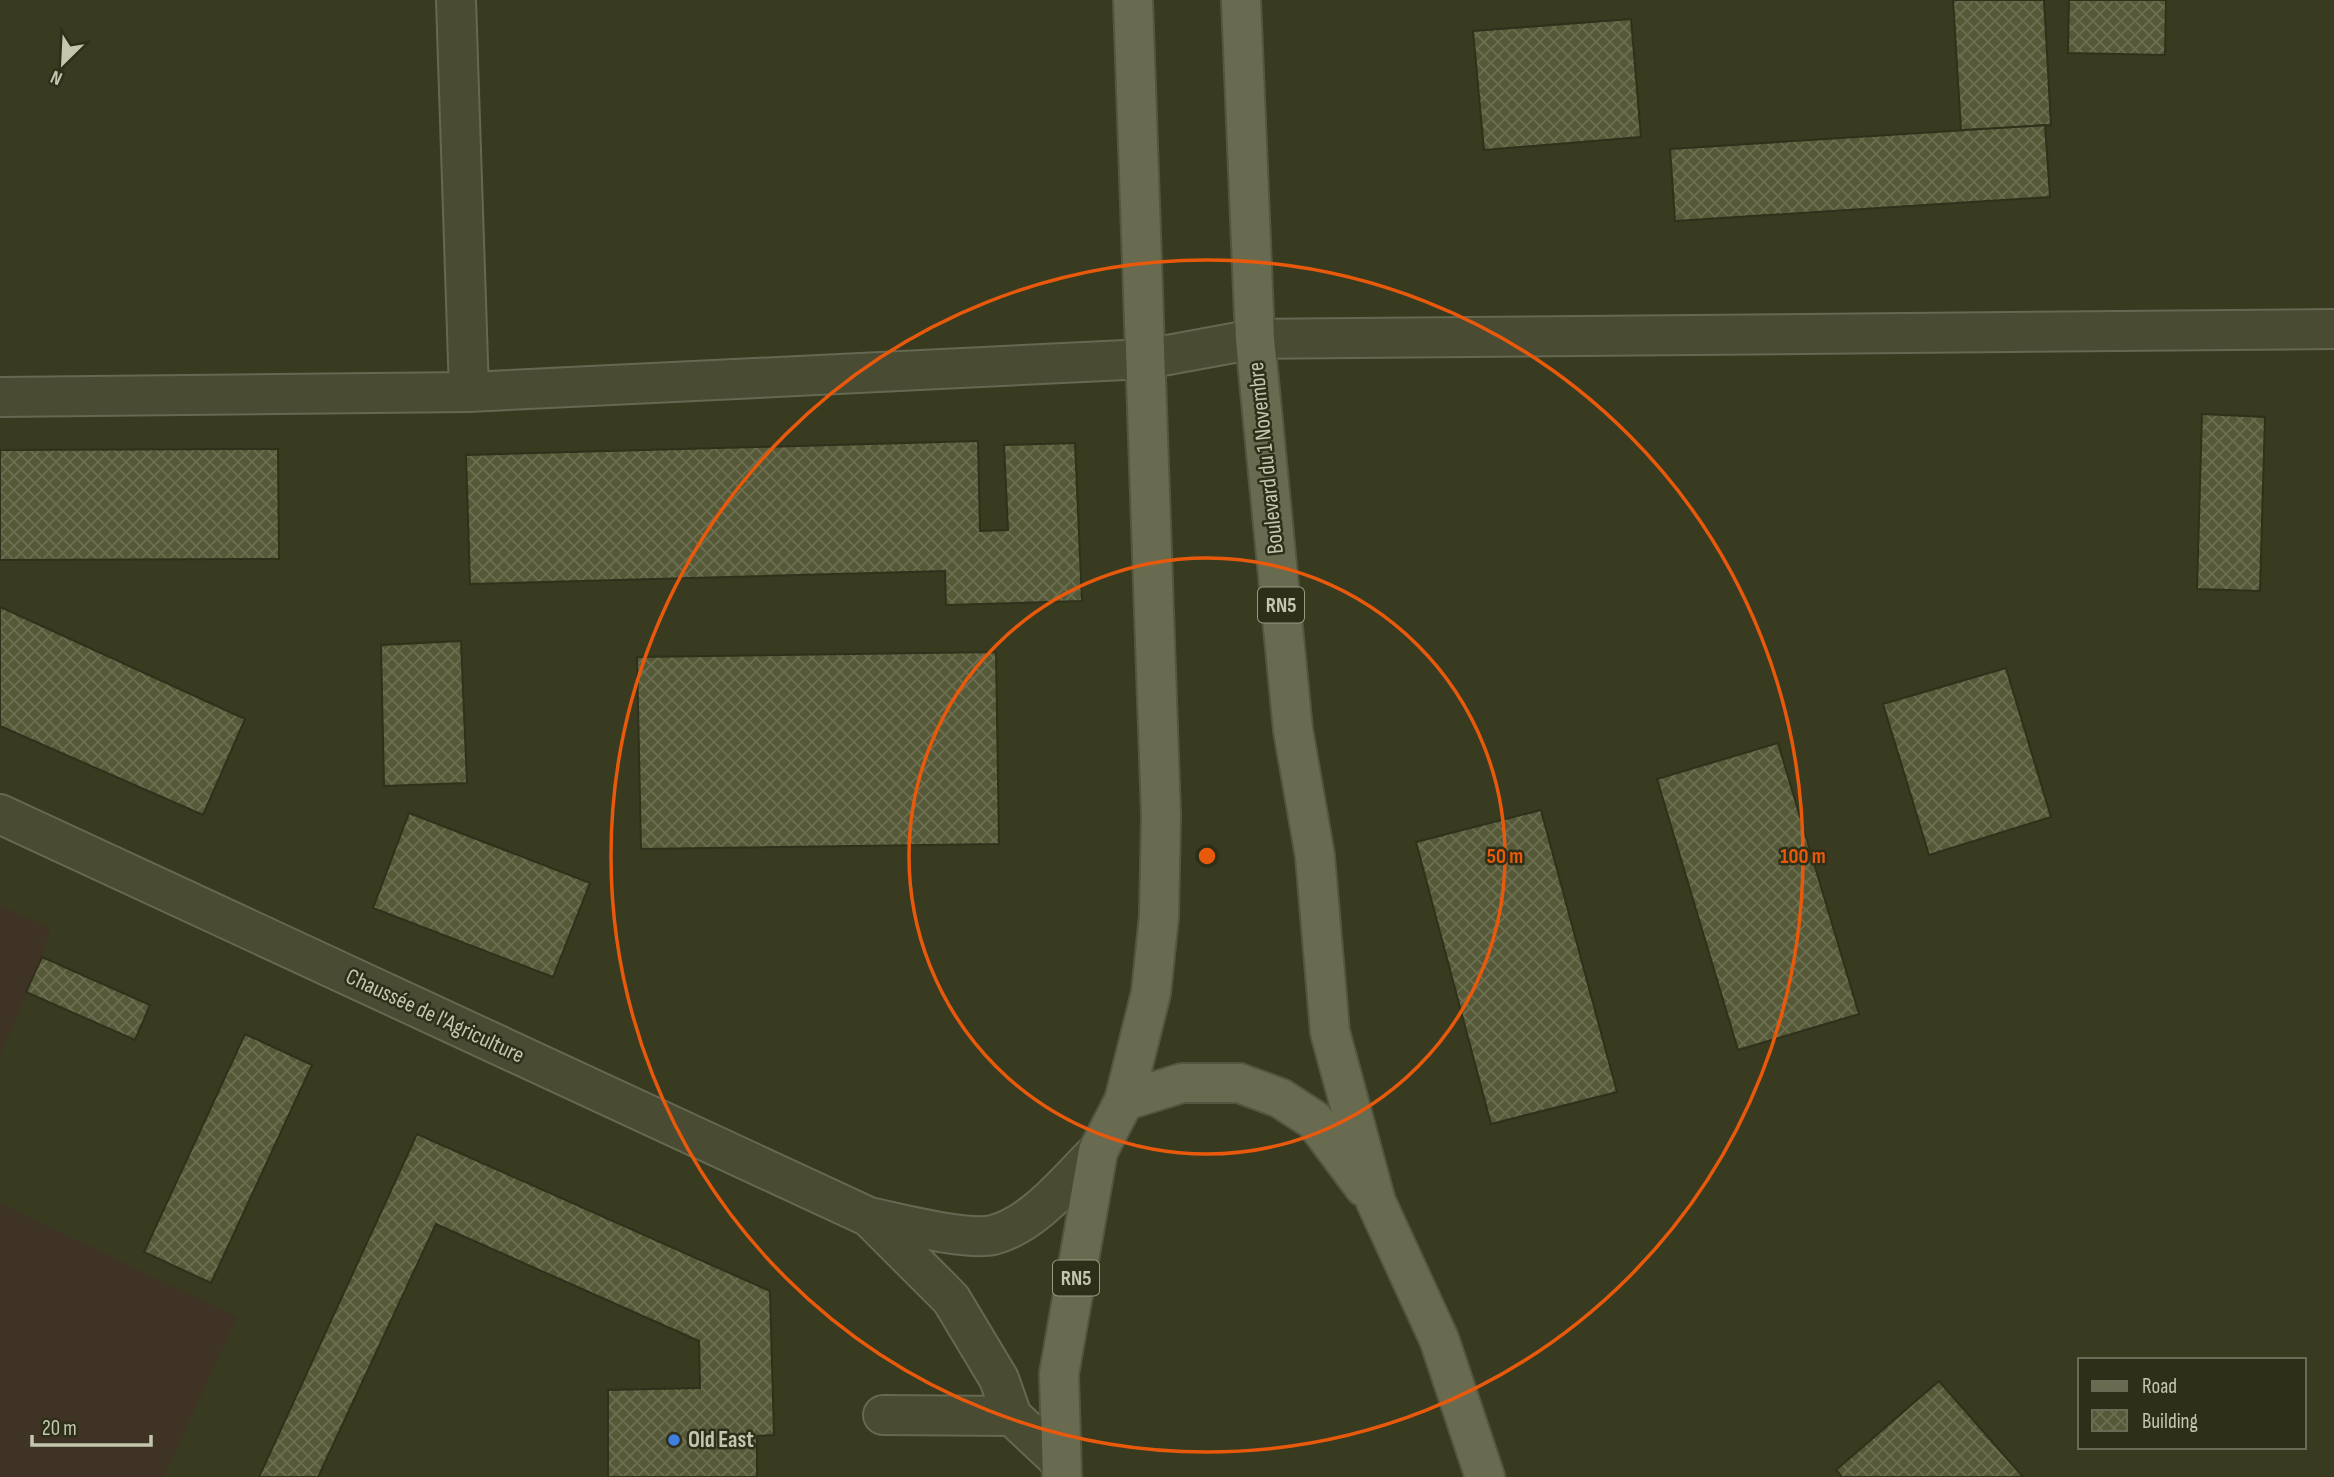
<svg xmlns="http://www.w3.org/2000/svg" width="2334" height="1477" font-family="'Sofia Sans Condensed',sans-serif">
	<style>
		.grass { fill: #3e3324 }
		.building { fill: url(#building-cross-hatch); stroke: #2f311b; stroke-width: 2 }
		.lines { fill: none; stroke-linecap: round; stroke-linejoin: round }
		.minor-casing { stroke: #666851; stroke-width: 42 }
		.major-casing { stroke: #545740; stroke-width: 42 }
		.minor { stroke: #494b33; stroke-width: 38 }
		.major { stroke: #696b51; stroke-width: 38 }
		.ring { fill: none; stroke: #e8590c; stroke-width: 3.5 }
		.shop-dot { fill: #3f7fe0; stroke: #2d2f19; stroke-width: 2.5 }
		.labels { text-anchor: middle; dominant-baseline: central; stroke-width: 5; stroke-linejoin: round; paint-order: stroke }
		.shield { fill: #2d2f19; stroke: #979981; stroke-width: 2 }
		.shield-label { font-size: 21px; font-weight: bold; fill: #c4c7ae }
		.street-label { font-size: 23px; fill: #c4c7ae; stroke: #2d2f19 }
		.poi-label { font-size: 23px; font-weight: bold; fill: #c4c7ae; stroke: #2d2f19; text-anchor: start }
		.centre { fill: #e8590c; stroke: #2d2f19; stroke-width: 3.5 }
		.ring-label { font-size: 21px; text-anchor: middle; font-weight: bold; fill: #e8590c; stroke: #2d2f19; stroke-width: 5; stroke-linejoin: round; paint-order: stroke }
	</style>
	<defs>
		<pattern id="building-cross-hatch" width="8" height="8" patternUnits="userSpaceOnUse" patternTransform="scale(1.75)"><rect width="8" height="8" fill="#565938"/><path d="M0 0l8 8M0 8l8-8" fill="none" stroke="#6d6f52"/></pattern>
	</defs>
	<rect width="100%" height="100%" fill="#383b20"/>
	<path class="grass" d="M0,905L50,928L42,957L0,1056Z
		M0,1203L237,1317L164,1477H0Z"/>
	<path class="building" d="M1953,0H2044L2051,125L1961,130Z
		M2069,0H2166L2165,55L2068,53Z
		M1631,19L1641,137L1484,150L1473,31Z
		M2045,125L2050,197L1675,221L1670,149Z
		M2202,414L2265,417L2260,591L2197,589Z
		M978,441L980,531L1008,530L1004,445L1075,443L1082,601L946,605L945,571L470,584L466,455Z
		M278,449L279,559L0,560V450Z
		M0,607L245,719L203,815L0,726Z
		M461,641L467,783L384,786L381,645Z
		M996,652L999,844L641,849L637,657Z
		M2006,668L2051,817L1929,855L1883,704Z
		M1778,743L1859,1014L1738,1050L1657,779Z
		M1541,810L1617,1092L1491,1124L1416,842Z
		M409,813L590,883L553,977L373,908Z
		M42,957L150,1005L135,1040L26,992Z
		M245,1034L312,1065L211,1283L144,1252Z
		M417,1134L770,1291L774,1435L757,1436V1477H608V1390L700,1388L699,1341L436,1224L318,1477H259Z
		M1939,1381L2023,1477H1842L1836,1470Z"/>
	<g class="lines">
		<g class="minor-casing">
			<path id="minor" d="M456,0L469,392
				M0,397L469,392L1146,359L1255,339L2334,329
				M0,814L869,1217C899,1223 966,1241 993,1235C1035,1224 1068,1180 1098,1151
				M869,1217L951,1299L999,1379L1012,1416L1061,1462
				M883,1415L1012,1416"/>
		</g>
		<g class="major-casing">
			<path id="major" d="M1241,0L1255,339L1293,730L1315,856L1330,1032L1376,1202L1439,1339L1485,1477
				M1124,1101L1182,1083H1239L1280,1098L1314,1120L1364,1187
				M1062,1477L1059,1374L1098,1151L1124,1101L1151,993L1159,916L1161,816L1133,0"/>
		</g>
		<use href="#minor" class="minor"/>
		<use href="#major" class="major"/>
	</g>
	<g class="ring">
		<circle cx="1207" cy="856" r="298"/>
		<circle cx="1207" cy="856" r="596"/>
	</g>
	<circle class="shop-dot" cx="674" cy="1440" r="7"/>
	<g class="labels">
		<g class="shield">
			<rect x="1258" y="587.5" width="46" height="35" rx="5"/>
			<rect x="1053" y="1260.5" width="46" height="35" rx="5"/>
		</g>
		<g class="shield-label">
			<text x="1281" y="605">RN5</text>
			<text x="1076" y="1278">RN5</text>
		</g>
		<g class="street-label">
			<text transform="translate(1266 458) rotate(-96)">Boulevard du 1 Novembre</text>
			<text transform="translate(435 1016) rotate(25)">Chaussée de l'Agriculture</text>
		</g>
		<g class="poi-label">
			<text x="688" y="1440">Old East</text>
		</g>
	</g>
	<circle cx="1207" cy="856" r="10" class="centre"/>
	<g class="ring-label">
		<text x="1505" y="863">50 m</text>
		<text x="1803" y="863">100 m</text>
	</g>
	<rect x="2078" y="1358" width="228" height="91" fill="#2d2f19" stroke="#696c55" stroke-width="2"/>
	<rect x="2092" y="1381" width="35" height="10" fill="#696b51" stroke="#696c55" stroke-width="2"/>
	<text x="2142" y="1393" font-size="21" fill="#c4c7ae">Road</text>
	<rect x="2092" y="1410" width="35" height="21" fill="url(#building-cross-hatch)" stroke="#696c55" stroke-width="2"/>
	<text x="2142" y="1428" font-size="21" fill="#c4c7ae">Building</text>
	<g transform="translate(63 63) rotate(204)" stroke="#2d2f19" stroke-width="5" paint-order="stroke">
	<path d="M0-5L12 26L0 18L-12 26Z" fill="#c4c7ae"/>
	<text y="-10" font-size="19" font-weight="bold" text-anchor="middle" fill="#c4c7ae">N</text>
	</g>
	<path d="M32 1435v10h119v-10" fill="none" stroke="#c4c7ae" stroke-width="3.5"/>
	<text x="42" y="1435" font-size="21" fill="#c4c7ae" stroke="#2d2f19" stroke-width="5" paint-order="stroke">20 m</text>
</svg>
